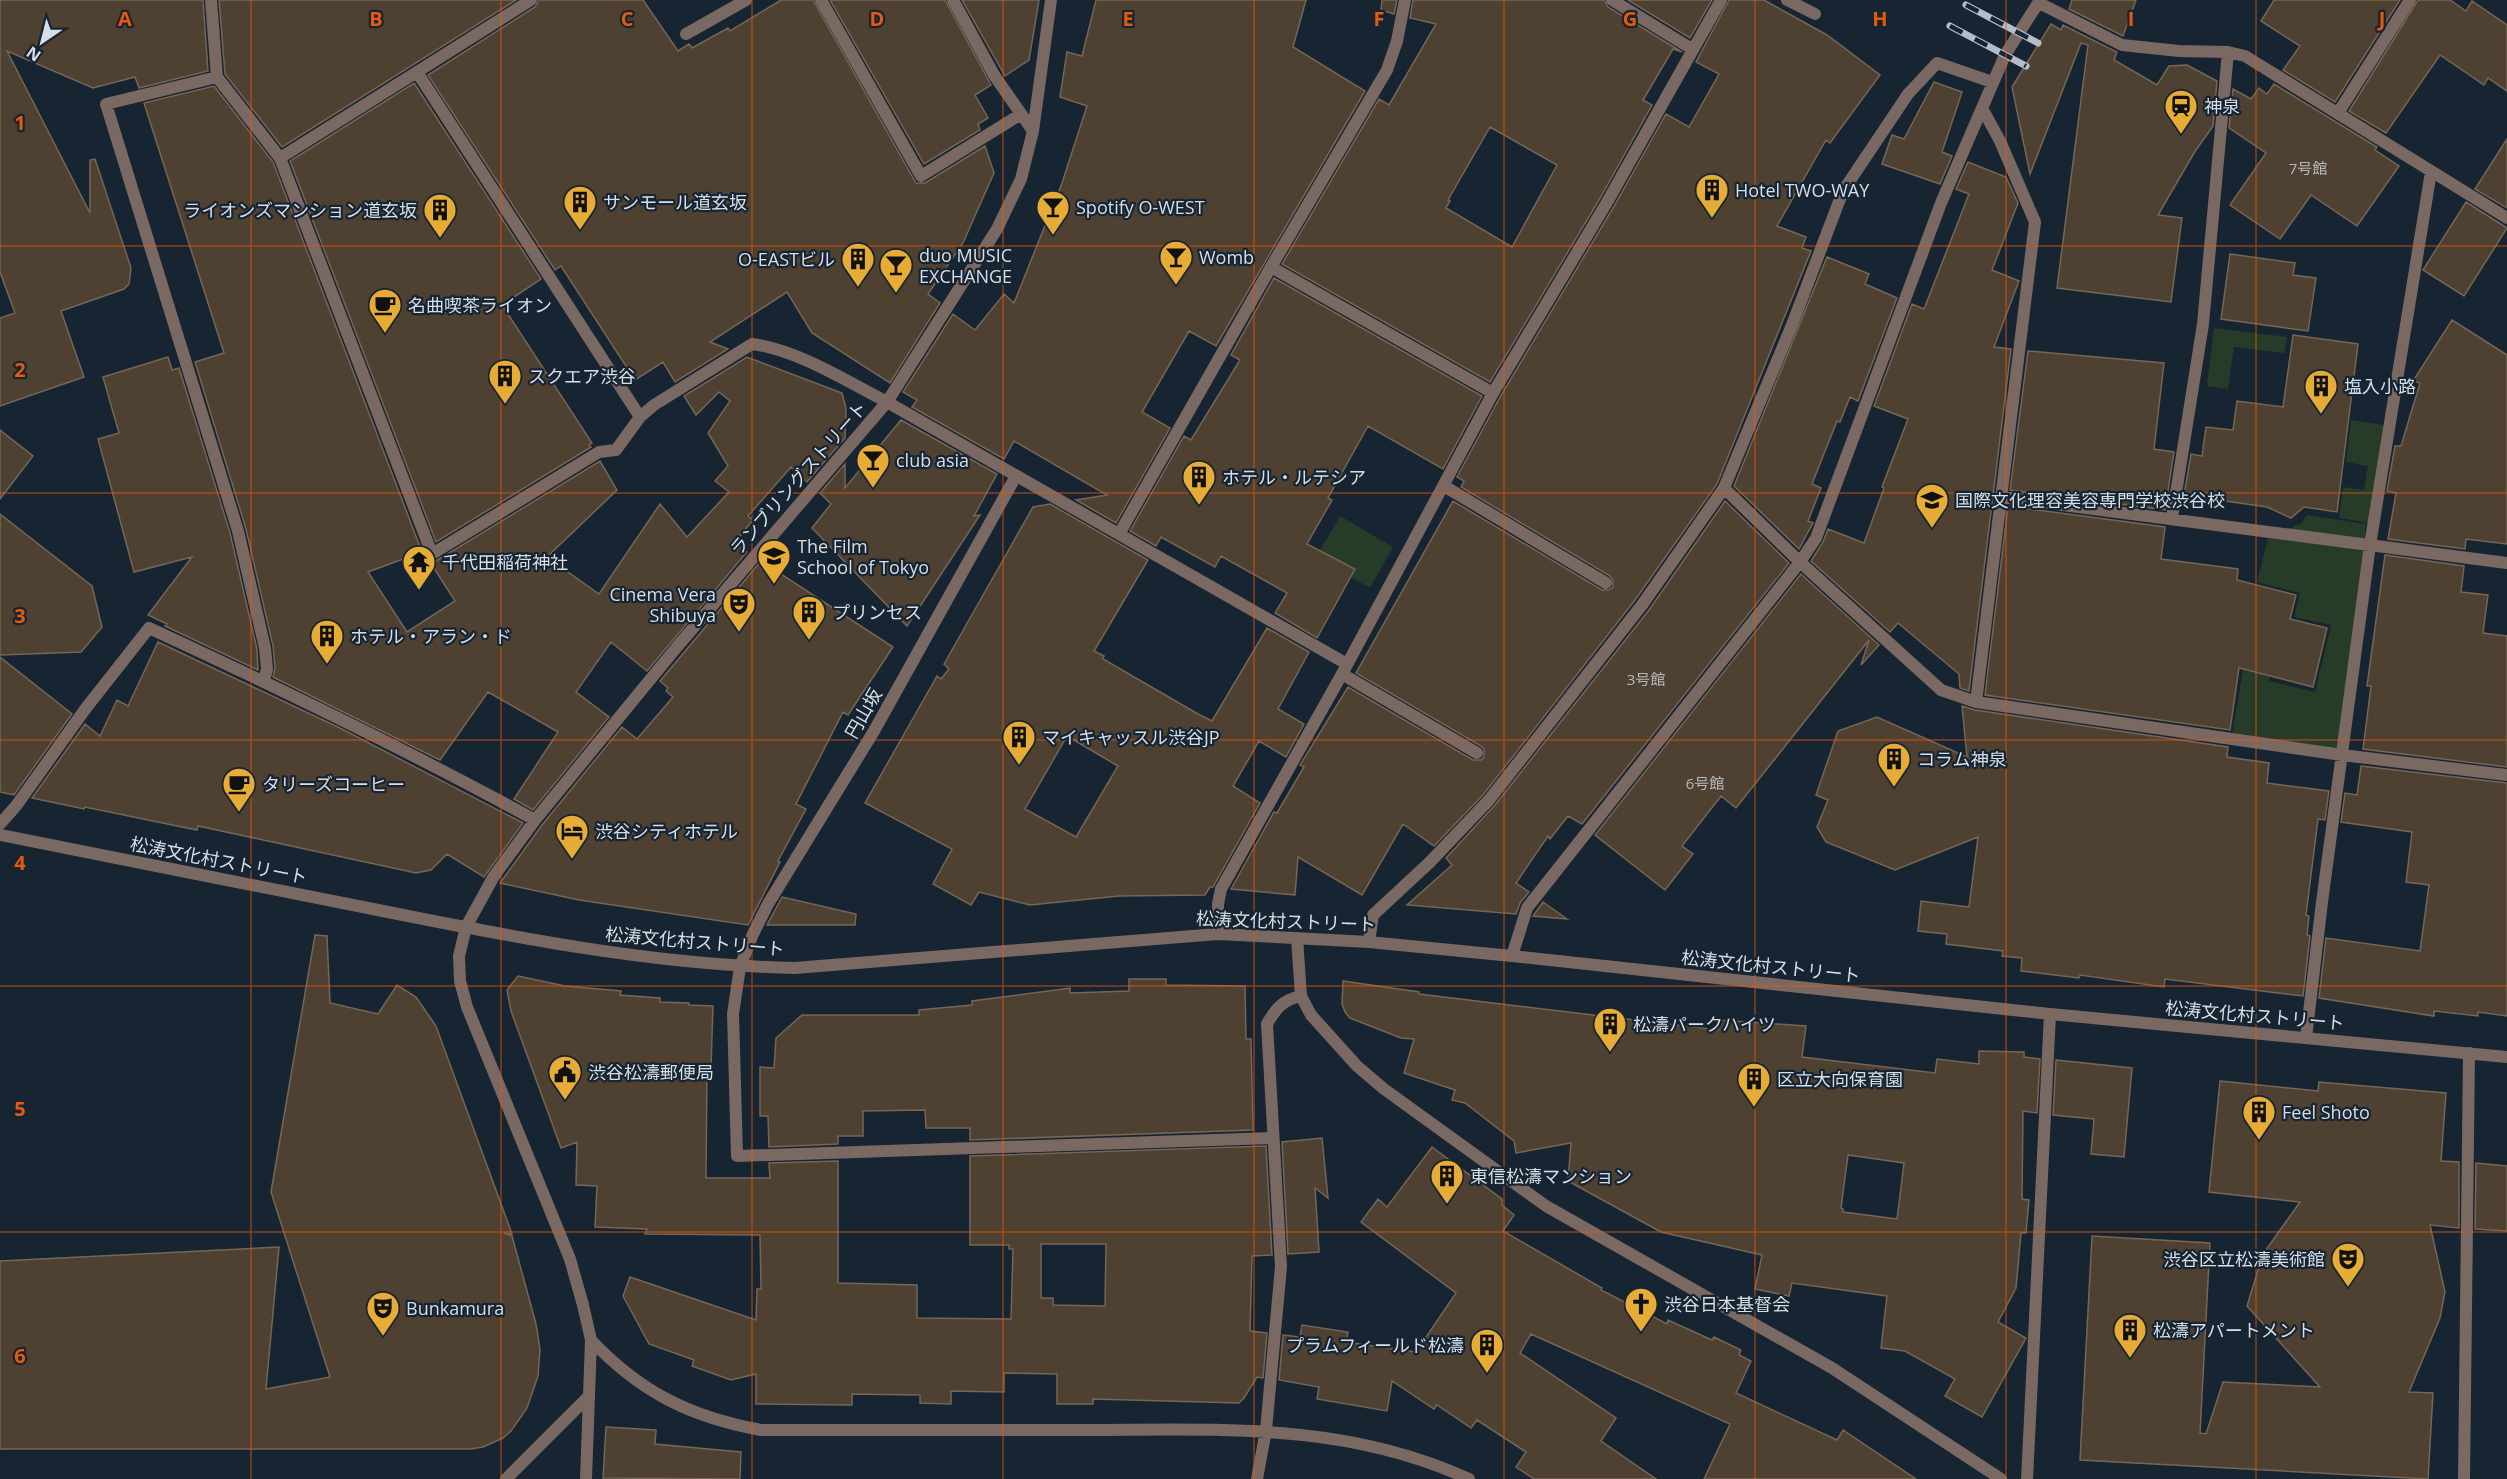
<svg xmlns="http://www.w3.org/2000/svg" width="2507" height="1479" font-family="'Open Sans','Noto Sans JP',sans-serif">
	<style>
		.green { fill: #263c28 }
		.building { fill: #4f4131; stroke: #756655; stroke-width: 1.5; fill-rule: evenodd }
		.lines { fill: none; stroke-linecap: round; stroke-linejoin: round }
		.pedestrian { stroke: #7a6963; stroke-width: 12 }
		.minor { stroke: #7a6963; stroke-width: 12 }
		.tertiary { stroke: #7a6963; stroke-width: 12 }
		.rail-casing { stroke: #b4bec8; stroke-width: 7 }
		.rail { stroke: #172432; stroke-width: 4.5; stroke-dasharray: 14; stroke-linecap: butt }
		.grid { fill: none; stroke: #e8590c; stroke-width: 1.5; stroke-opacity: 0.55 }
		.labels { text-anchor: middle; dominant-baseline: central; stroke-width: 4.5; stroke-linejoin: round; paint-order: stroke }
		.number-label { font-size: 15px; fill: #b4b8ba }
		.poi-label { font-size: 18px; fill: #d6dfe8; stroke: #172432; text-anchor: start }
		.street-label { font-size: 18px; fill: #d6dfe8; stroke: #172432 }
		.grid-label { font-size: 20px; text-anchor: middle; font-weight: bold; fill: #e8590c; stroke: #172432; stroke-width: 4.5; stroke-linejoin: round; paint-order: stroke }
	</style>
	<rect width="100%" height="100%" fill="#172432"/>
	<path class="green" d="M2214,328L2287,337L2284,353L2234,347L2228,389L2207,386Z
		M2351,420L2384,425L2370,523L2339,518L2343,487L2364,490L2368,466L2346,462Z
		M2307,515L2366,524L2364,542L2292,532L2293,526L2301,524Z
		M1340,516L1393,547L1370,588L1316,557Z
		M2268,538L2366,550L2339,751L2232,736L2243,670L2270,677L2269,681L2315,692L2331,625L2294,617L2300,593L2257,582Z"/>
	<path class="building" d="M0,0H203L208,71L139,88L135,77L93,88L7,51L90,213V160L95,159L131,268L129,284L124,289L61,311L84,377L0,406V318L15,313L0,272Z
		M219,0H516L282,147L225,74Z
		M539,0H643L678,51L689,44L692,48L728,28L730,31L781,0H813L916,183H925L985,146L994,173L963,243L928,294L940,303L890,383L812,333L787,292L710,342L728,349L675,382L663,362L635,380L561,266L555,270L428,75L535,7Z
		M830,0H945L991,85L975,95L988,118L978,124L980,130L924,164Z
		M962,0H1039L1029,60L1005,76Z
		M1096,0H1306L1293,47L1365,91L1216,346L1189,331L1142,412L1170,428L1116,523L1076,500L1107,495L1014,441L1004,459L912,407L917,400L903,392L953,314L975,330L1004,294L1014,303L1062,183L1087,106L1060,97L1067,52L1082,56Z
		M1382,0H1397L1394,14L1381,10Z
		M1413,0H1604L1608,7L1682,52L1673,49L1643,100L1652,105L1599,200L1490,382L1282,264L1379,99L1389,105L1436,24L1410,18ZM1490,127L1557,165L1512,247L1446,208L1450,201L1448,200Z
		M1628,0H1712L1690,38Z
		M1729,0H1764L1827,35L1880,75L1830,143L1826,140L1777,226L1806,237L1802,248L1811,251L1717,484L1635,600L1483,795L1434,846L1403,824L1362,895L1298,857L1295,895L1231,889L1274,812L1277,813L1304,767L1300,765L1348,687L1473,760H1481L1484,757V749L1481,746L1356,673L1453,501L1602,590H1609L1613,587V580L1610,576L1461,487L1464,481L1457,477L1500,397L1613,208L1666,114L1689,127L1719,74L1696,62Z
		M2072,0H2136L2123,36L2069,9Z
		M2274,0H2400L2335,102L2283,70L2300,46L2261,21Z
		M2418,0H2450L2466,11L2472,1L2507,25V91L2488,78L2484,85L2440,55L2386,133L2349,111Z
		M2051,24L2061,30L2063,25L2117,52L2114,60L2157,85L2169,66L2187,65L2217,81L2213,126L2194,153L2158,215L2182,218L2171,302L2057,288L2088,45L2081,43L2030,174L2012,87Z
		M1934,82L1962,92L1942,152L1952,156L1940,184L1882,164L1892,135L1904,139Z
		M414,83L541,279L502,305L592,443L589,445L591,447L436,542L290,161Z
		M2274,84L2377,147L2375,150L2399,166L2357,226L2311,195L2280,239L2230,205L2266,153L2229,128L2233,89L2251,99L2259,88L2267,94Z
		M214,86L273,162L422,552L368,572L407,632L455,601L430,562L436,561L600,461L617,490L547,557L599,594L660,504L687,537L729,492L715,481L728,466L708,433L730,401L719,392L696,415L684,396L747,357L842,393L846,408L845,438L807,482L791,467L748,516L753,520L734,543L747,552L647,671L611,642L576,692L609,717L533,810L514,799L558,732L488,692L440,760L273,677L275,668L273,646L246,529L195,362L224,353L144,103Z
		M2507,139V208L2475,189Z
		M1968,162L2006,177L2018,203L1992,270L2019,281L1994,347L2011,349L1969,691L1960,688L1959,674L1898,623L1890,632L1811,561L1823,542L1828,529L1864,543L1884,488L1882,487L1908,419L1874,406L1912,304L1924,309L1969,194L1956,189Z
		M2466,202L2507,228L2464,296L2423,270Z
		M2230,254L2295,263L2293,275L2316,278L2308,331L2221,319Z
		M1827,257L1869,274L1865,284L1897,298L1858,401L1850,397L1840,422L1837,421L1812,484L1821,488L1808,521L1813,523L1799,549L1734,486Z
		M1274,278L1482,396L1443,469L1368,426L1328,498L1332,500L1307,544L1355,569L1317,638L1275,613L1287,593L1221,556L1215,567L1161,537L1156,546L1130,531L1184,436L1191,440L1240,360L1231,355Z
		M2452,320L2507,355V544L2466,539L2465,549L2388,539L2396,493L2387,491L2395,446H2401L2420,383L2413,381Z
		M2293,335L2358,344L2337,512L2304,507L2291,518L2267,507L2184,495L2191,454L2202,456L2206,427L2233,430L2237,401L2283,407Z
		M2028,351L2164,363L2154,449L2174,452L2165,510L2010,490Z
		M168,357L172,370L179,368L230,533L257,649L258,670L165,626L167,624L148,615L192,557L134,572L98,439L119,433L103,377Z
		M901,420L997,474L974,516L980,515L907,626L812,528L831,504L820,493L845,464V488Z
		M0,430L33,456L0,499Z
		M1725,501L1789,563L1582,824L1568,816L1550,839L1548,836L1516,883L1529,892L1520,903L1516,914L1407,905L1452,865L1446,858L1495,805L1649,610Z
		M1050,504L1148,560L1094,651L1104,656L1103,659L1198,714L1212,721L1267,628L1309,652L1278,709L1304,724L1286,757L1259,741L1233,786L1260,803L1213,887H1210L1205,895L1119,896L1030,905L979,892L971,905L933,884L952,849L865,803L937,676L941,679L949,669L944,664L1033,507ZM1067,736L1118,766L1076,837L1025,809Z
		M2008,506L2165,527L2161,559L2238,569L2237,580L2296,595L2290,619L2327,628L2313,687L2239,668L2230,730L1985,695Z
		M0,514L92,586L102,627L81,652L0,655Z
		M2385,555L2464,566L2461,592L2488,595L2483,633L2507,636V767L2363,749L2371,686H2367Z
		M761,561L893,647L848,715L843,712L796,804L806,809L778,861L780,862L748,925L579,900L500,883L542,825L622,727L637,739L673,697L666,691L668,688L660,681Z
		M1801,574L1879,645L1861,665L1869,640L1736,808L1721,796L1682,846L1693,854L1665,890L1595,835Z
		M158,642L340,728L523,823L484,877L447,854L431,870L416,873L198,826L197,830L85,807L84,809L32,798L85,724L100,736L117,700L128,706Z
		M0,657L72,714L14,795L0,792Z
		M1962,706L1975,710L2228,747L2227,757L2269,763L2267,783L2329,791L2325,820L2318,819L2306,915L2309,916L2307,935L2310,936L2303,996L2165,979L2164,987L2080,975L2079,978L2021,971L2022,958L2002,956L2003,951L1946,944L1947,934L1918,931L1921,901L1969,907L1978,837L1895,870L1826,842L1817,827L1828,800L1816,795L1838,731L1877,717L1967,757Z
		M2361,766L2507,783V1016L2478,1012V1016L2434,1011V1016L2319,998L2326,938L2420,951L2429,885L2406,882L2412,832L2341,822L2345,793L2357,795Z
		M782,897L856,914L855,925H767Z
		M1543,902L1567,919L1533,916Z
		M315,935L327,936L330,1003L378,1014L397,985L416,997L436,1026L512,1234L504,1233L512,1236L536,1324L540,1349L538,1376L527,1408L511,1431L503,1438L483,1447L471,1449H0V1261L279,1247L266,1389L330,1377L271,1192Z
		M518,976L565,986L621,991L620,995L660,998V1002L689,1003V1005L713,1006L711,1067L707,1066L706,1178H770L769,1163L838,1161V1283L917,1285V1318L1011,1319L1013,1249H1009V1245H970V1156L1266,1146L1272,1255L1252,1256L1250,1331L1267,1333L1263,1378L1257,1377L1244,1398L1239,1403L1093,1399V1404H1057V1374L1004,1373V1392L951,1391V1404L920,1403V1395L852,1394V1405L756,1404V1374L731,1380L692,1366L694,1360L649,1344L623,1296L630,1277L756,1320L757,1289H761L760,1235L645,1234L647,1229L595,1227L597,1186L576,1185L577,1142L561,1148L511,1011L507,990ZM1041,1244H1106L1105,1306L1053,1305V1298H1041Z
		M1129,979H1166V985L1245,986L1246,1039H1251L1253,1130L970,1140V1128H926L925,1110L863,1111V1136H838V1144L769,1147L768,1116H760V1067L774,1068L776,1038L802,1015H919V1010L972,1005V1001L1070,988V993L1129,991Z
		M1343,981L1419,992V994L1718,1030L1719,1020L1806,1026L1802,1057L1935,1073L1937,1059L1979,1064V1051L2024,1052V1057L2040,1059L2037,1113L2023,1111L2022,1199L2029,1200L2026,1233H2021L2016,1288L1998,1322L2026,1338L1982,1417L1945,1396L1955,1379L1905,1351L1881,1348L1887,1296L1792,1283L1789,1296L1755,1289L1762,1255L1661,1232L1568,1181L1571,1143L1516,1153L1514,1141L1465,1103L1452,1100L1455,1090L1404,1073L1414,1039L1401,1038L1350,1018L1345,1012L1342,1004ZM1848,1155L1904,1163L1897,1219L1843,1212V1209L1841,1208Z
		M2056,1060L2132,1068L2124,1157L2091,1154L2094,1119L2053,1115Z
		M2220,1081L2318,1091L2319,1082L2446,1093L2441,1161L2459,1162V1228L2430,1225L2445,1292L2440,1318L2409,1392L2433,1393L2428,1479L2080,1460L2092,1236L2210,1243L2200,1433L2206,1434L2223,1382L2320,1387L2247,1306L2263,1254L2300,1202L2209,1192Z
		M1322,1138L1328,1198L1315,1188L1319,1252L1288,1254L1282,1142Z
		M1432,1147L1502,1199V1205L1514,1215L1503,1231L1602,1288L1601,1290L1667,1324L1668,1320L1712,1340L1714,1337L1741,1350L1739,1355L1751,1361L1736,1393L1837,1440L1843,1430L1916,1479H1704L1730,1424L1531,1334L1520,1353L1616,1418L1601,1441L1656,1479H1534L1516,1467L1526,1452L1477,1420L1471,1428L1437,1405L1434,1409L1392,1381L1387,1411L1317,1399L1319,1387L1279,1380L1283,1335L1300,1337L1302,1325L1348,1332L1346,1342L1416,1352L1456,1293L1361,1222L1378,1199L1387,1207Z
		M2476,1163L2507,1166V1231L2475,1229Z
		M606,1427L656,1430L655,1444L741,1452L740,1479L603,1478Z"/>
	<g class="lines">
		<path class="pedestrian" d="M1271,267L1493,393
			M1444,486L1606,583
			M1342,674L1477,753"/>
		<path class="minor" d="M211,0L217,77L280,158
			M821,0L921,176L1021,114
			M953,0L994,75L1033,131
			M1612,0L1692,49
			M1787,0L1815,14
			M2039,3L2122,45L2179,51L2228,52L2245,56L2507,218
			M686,34L746,0
			M417,72L531,0
			M217,77L106,104L238,531L265,648L267,669L264,681
			M2338,113L2410,0
			M640,417L417,72L280,158L432,554L599,452L616,450L640,417L654,405L752,344C798,350 846,381 887,402L1347,664
			M1016,476L874,731L768,904L753,934L740,967L733,1014L737,1156L1273,1138
			M1724,488L1800,562L1941,690L1976,702L2342,755L2507,775
			M2001,497L2507,563
			M2172,518L2203,324L2228,52
			M1119,534L1271,267L1387,70L1397,41L1405,0
			M1976,702L2035,222L2000,141L1982,108
			M0,824L16,806L86,708L149,628C279,688 409,751 535,820
			M1218,934V904L1221,889L1342,674L1493,393L1606,204L1721,0
			M1369,942L1373,915L1430,862L1489,800L1642,605L1724,488L1792,325L1843,191L1908,94L1937,63L1992,82
			M1512,956L1527,908L1800,562L1816,538L1941,203L2005,55L2040,0
			M2306,1038L2322,902L2370,545L2431,172
			M591,1340C640,1392 690,1417 761,1430C867,1430 973,1430 1080,1430C1215,1430 1343,1421 1469,1479
			M506,1479L589,1396
			M586,1479L591,1340L583,1305L570,1259L467,1007L460,981L459,956L466,927L494,876L535,820L676,648L887,402L997,229L1021,179L1033,131L1051,0
			M1257,1479L1266,1430L1281,1267L1267,1024C1276,1008 1283,1000 1301,996
			M2027,1479L2050,1014
			M2464,1479L2469,1053"/>
		<path class="tertiary" d="M0,835C124,860 249,884 373,909C512,937 653,965 795,968L1218,934L1369,942L1512,956L2050,1014L2507,1057
			M1297,938L1301,996L1311,1015L1357,1066L1384,1089L1546,1206L1832,1368L2001,1479"/>
		<g class="rail-casing">
			<path id="rail" d="M1966,5L2038,43
				M1950,26L2026,66"/>
		</g>
		<use href="#rail" class="rail"/>
	</g>
	<path class="grid" d="M251,0V1479M501,0V1479M752,0V1479M1003,0V1479M1254,0V1479M1504,0V1479M1755,0V1479M2006,0V1479M2256,0V1479M0,246H2507M0,493H2507M0,740H2507M0,986H2507M0,1232H2507"/>
	<defs>
		<g id="station-pin" transform="scale(1.725)"><path d="M0 17L-7.5 6A9.5 9.5 0 1 1 7.5 6Z" fill="#e7ac36" stroke="#172432"/><path d="M-3-6H3Q5-6 5-4V2Q5 4 3 4L4.5 6H3L1.5 4h-3L-3 6H-4.5L-3 4Q-5 4-5 2V-4Q-5-6-3-6ZM-3.5-4v3h7v-3ZM-3.5 1v1.5H-2V1ZM2 1v1.5H3.5V1Z" fill="#111"/></g>
		<g id="building-pin" transform="scale(1.725)"><path d="M0 17L-7.5 6A9.5 9.5 0 1 1 7.5 6Z" fill="#e7ac36" stroke="#172432"/><path d="M-4-6H4V6H1V3H-1V6H-4ZM-2.5-4.3h1.7v1.8h-1.7ZM.8-4.3h1.7v1.8H.8ZM-2.5-1h1.7V.8h-1.7ZM.8-1h1.7V.8H.8Z" fill="#111"/></g>
		<g id="bar-pin" transform="scale(1.725)"><path d="M0 17L-7.5 6A9.5 9.5 0 1 1 7.5 6Z" fill="#e7ac36" stroke="#172432"/><path d="M-6-5H6L.8 .8V4.5H3.5V6h-7V4.5H-.8V.8Z" fill="#111"/></g>
		<g id="cafe-pin" transform="scale(1.725)"><path d="M0 17L-7.5 6A9.5 9.5 0 1 1 7.5 6Z" fill="#e7ac36" stroke="#172432"/><path d="M-5.5-4.5H6V0H3Q3 3.5 0 3.5H-2.5Q-5.5 3.5-5.5 0ZM3-3.2v2h1.7v-2ZM-6 4.5H4V6H-6Z" fill="#111"/></g>
		<g id="university-pin" transform="scale(1.725)"><path d="M0 17L-7.5 6A9.5 9.5 0 1 1 7.5 6Z" fill="#e7ac36" stroke="#172432"/><path d="M0-5L7-2L0 1L-7-2ZM-4 1L0 2.5L4 1V4Q0 6-4 4Z" fill="#111"/></g>
		<g id="temple-pin" transform="scale(1.725)"><path d="M0 17L-7.5 6A9.5 9.5 0 1 1 7.5 6Z" fill="#e7ac36" stroke="#172432"/><path d="M0-6L5-2H3V0L6.5 2.5H4V6H1.5V3h-3V6H-4V2.5H-6.5L-3 0V-2H-5Z" fill="#111"/></g>
		<g id="theatre-pin" transform="scale(1.725)"><path d="M0 17L-7.5 6A9.5 9.5 0 1 1 7.5 6Z" fill="#e7ac36" stroke="#172432"/><path d="M-5-5.5Q0-4 5-5.5V0Q5 5 0 6Q-5 5-5 0ZM-3.3-2.5H-1v1.5H-3.3ZM1-2.5H3.3v1.5H1ZM-2.8 1Q0 5.5 2.8 1Z" fill="#111"/></g>
		<g id="hotel-pin" transform="scale(1.725)"><path d="M0 17L-7.5 6A9.5 9.5 0 1 1 7.5 6Z" fill="#e7ac36" stroke="#172432"/><path d="M-6-4.5h1.5V1H6V5H4.5V3h-9V5H-6ZM-4 0a1.8 1.8 0 1 1 3.6 0ZM.5 0V-2.5h3Q6-2.5 6 0Z" fill="#111"/></g>
		<g id="civic-pin" transform="scale(1.725)"><path d="M0 17L-7.5 6A9.5 9.5 0 1 1 7.5 6Z" fill="#e7ac36" stroke="#172432"/><path d="M-.6-6.5H3V-4.5H.6V-3L4-1V1h2V6H-6V1h2V-1L-.6-3ZM-1.2 2.5V6h2.4V2.5Z" fill="#111"/></g>
		<g id="church-pin" transform="scale(1.725)"><path d="M0 17L-7.5 6A9.5 9.5 0 1 1 7.5 6Z" fill="#e7ac36" stroke="#172432"/><path d="M-1.2-6h2.4v3.5h3.3v2.4h-3.3V6h-2.4V-.1h-3.3v-2.4h3.3Z" fill="#111"/></g>
	</defs>
	<g fill-rule="evenodd">
		<use href="#station-pin" x="2181" y="106"/>
		<use href="#building-pin" x="1712" y="190"/>
		<use href="#building-pin" x="580" y="202"/>
		<use href="#bar-pin" x="1053" y="207"/>
		<use href="#building-pin" x="440" y="210"/>
		<use href="#bar-pin" x="1176" y="257"/>
		<use href="#building-pin" x="858" y="259"/>
		<use href="#bar-pin" x="896" y="265"/>
		<use href="#cafe-pin" x="385" y="305"/>
		<use href="#building-pin" x="505" y="376"/>
		<use href="#building-pin" x="2321" y="386"/>
		<use href="#bar-pin" x="873" y="460"/>
		<use href="#building-pin" x="1199" y="477"/>
		<use href="#university-pin" x="1932" y="500"/>
		<use href="#university-pin" x="774" y="556"/>
		<use href="#temple-pin" x="419" y="562"/>
		<use href="#theatre-pin" x="739" y="604"/>
		<use href="#building-pin" x="809" y="612"/>
		<use href="#building-pin" x="327" y="636"/>
		<use href="#building-pin" x="1019" y="737"/>
		<use href="#building-pin" x="1894" y="759"/>
		<use href="#cafe-pin" x="239" y="784"/>
		<use href="#hotel-pin" x="572" y="831"/>
		<use href="#building-pin" x="1610" y="1024"/>
		<use href="#civic-pin" x="565" y="1072"/>
		<use href="#building-pin" x="1754" y="1079"/>
		<use href="#building-pin" x="2259" y="1112"/>
		<use href="#building-pin" x="1447" y="1176"/>
		<use href="#theatre-pin" x="2348" y="1259"/>
		<use href="#church-pin" x="1641" y="1304"/>
		<use href="#theatre-pin" x="383" y="1308"/>
		<use href="#building-pin" x="2130" y="1330"/>
		<use href="#building-pin" x="1487" y="1345"/>
	</g>
	<g class="labels">
		<g class="number-label">
			<text x="2308" y="168">7号館</text>
			<text x="1646" y="679">3号館</text>
			<text x="1705" y="783">6号館</text>
		</g>
		<g class="poi-label">
			<text x="2204" y="106">神泉</text>
			<text x="1735" y="190">Hotel TWO-WAY</text>
			<text x="603" y="202">サンモール道玄坂</text>
			<text x="1076" y="207">Spotify O-WEST</text>
			<text x="417" y="210" text-anchor="end">ライオンズマンション道玄坂</text>
			<text x="919" y="255">duo MUSIC<tspan x="919" dy="21">EXCHANGE</tspan></text>
			<text x="1199" y="257">Womb</text>
			<text x="835" y="259" text-anchor="end">O-EASTビル</text>
			<text x="408" y="305">名曲喫茶ライオン</text>
			<text x="528" y="376">スクエア渋谷</text>
			<text x="2344" y="386">塩入小路</text>
			<text x="896" y="460">club asia</text>
			<text x="1222" y="477">ホテル・ルテシア</text>
			<text x="1955" y="500">国際文化理容美容専門学校渋谷校</text>
			<text x="797" y="546">The Film<tspan x="797" dy="21">School of Tokyo</tspan></text>
			<text x="442" y="562">千代田稲荷神社</text>
			<text x="716" y="594" text-anchor="end">Cinema Vera<tspan x="716" dy="21">Shibuya</tspan></text>
			<text x="832" y="612">プリンセス</text>
			<text x="350" y="636">ホテル・アラン・ド</text>
			<text x="1042" y="737">マイキャッスル渋谷JP</text>
			<text x="1917" y="759">コラム神泉</text>
			<text x="262" y="784">タリーズコーヒー</text>
			<text x="595" y="831">渋谷シティホテル</text>
			<text x="1633" y="1024">松濤パークハイツ</text>
			<text x="588" y="1072">渋谷松濤郵便局</text>
			<text x="1777" y="1079">区立大向保育園</text>
			<text x="2282" y="1112">Feel Shoto</text>
			<text x="1470" y="1176">東信松濤マンション</text>
			<text x="2325" y="1259" text-anchor="end">渋谷区立松濤美術館</text>
			<text x="1664" y="1304">渋谷日本基督会</text>
			<text x="406" y="1308">Bunkamura</text>
			<text x="2153" y="1330">松濤アパートメント</text>
			<text x="1464" y="1345" text-anchor="end">プラムフィールド松濤</text>
		</g>
		<g class="street-label">
			<text transform="translate(798 478) rotate(-49)">ランブリングストリート</text>
			<text transform="translate(863 713) rotate(-60)">円山坂</text>
			<text transform="translate(219 860) rotate(11)">松涛文化村ストリート</text>
			<text transform="translate(1286 921) rotate(2)">松涛文化村ストリート</text>
			<text transform="translate(695 941) rotate(5)">松涛文化村ストリート</text>
			<text transform="translate(1771 966) rotate(6)">松涛文化村ストリート</text>
			<text transform="translate(2255 1015) rotate(5)">松涛文化村ストリート</text>
		</g>
	</g>
	<g class="grid-label">
		<text x="125" y="26">A</text>
		<text x="376" y="26">B</text>
		<text x="627" y="26">C</text>
		<text x="877" y="26">D</text>
		<text x="1128" y="26">E</text>
		<text x="1379" y="26">F</text>
		<text x="1630" y="26">G</text>
		<text x="1880" y="26">H</text>
		<text x="2131" y="26">I</text>
		<text x="2382" y="26">J</text>
		<text x="20" y="130">1</text>
		<text x="20" y="377">2</text>
		<text x="20" y="623">3</text>
		<text x="20" y="870">4</text>
		<text x="20" y="1116">5</text>
		<text x="20" y="1363">6</text>
	</g>
	<g transform="translate(42 42) rotate(215)" stroke="#172432" stroke-width="4.5" paint-order="stroke">
	<path d="M0-4.5L10 22L0 15L-10 22Z" fill="#d6dfe8"/>
	<text y="-9" font-size="16" font-weight="bold" text-anchor="middle" fill="#d6dfe8">N</text>
	</g>
</svg>
